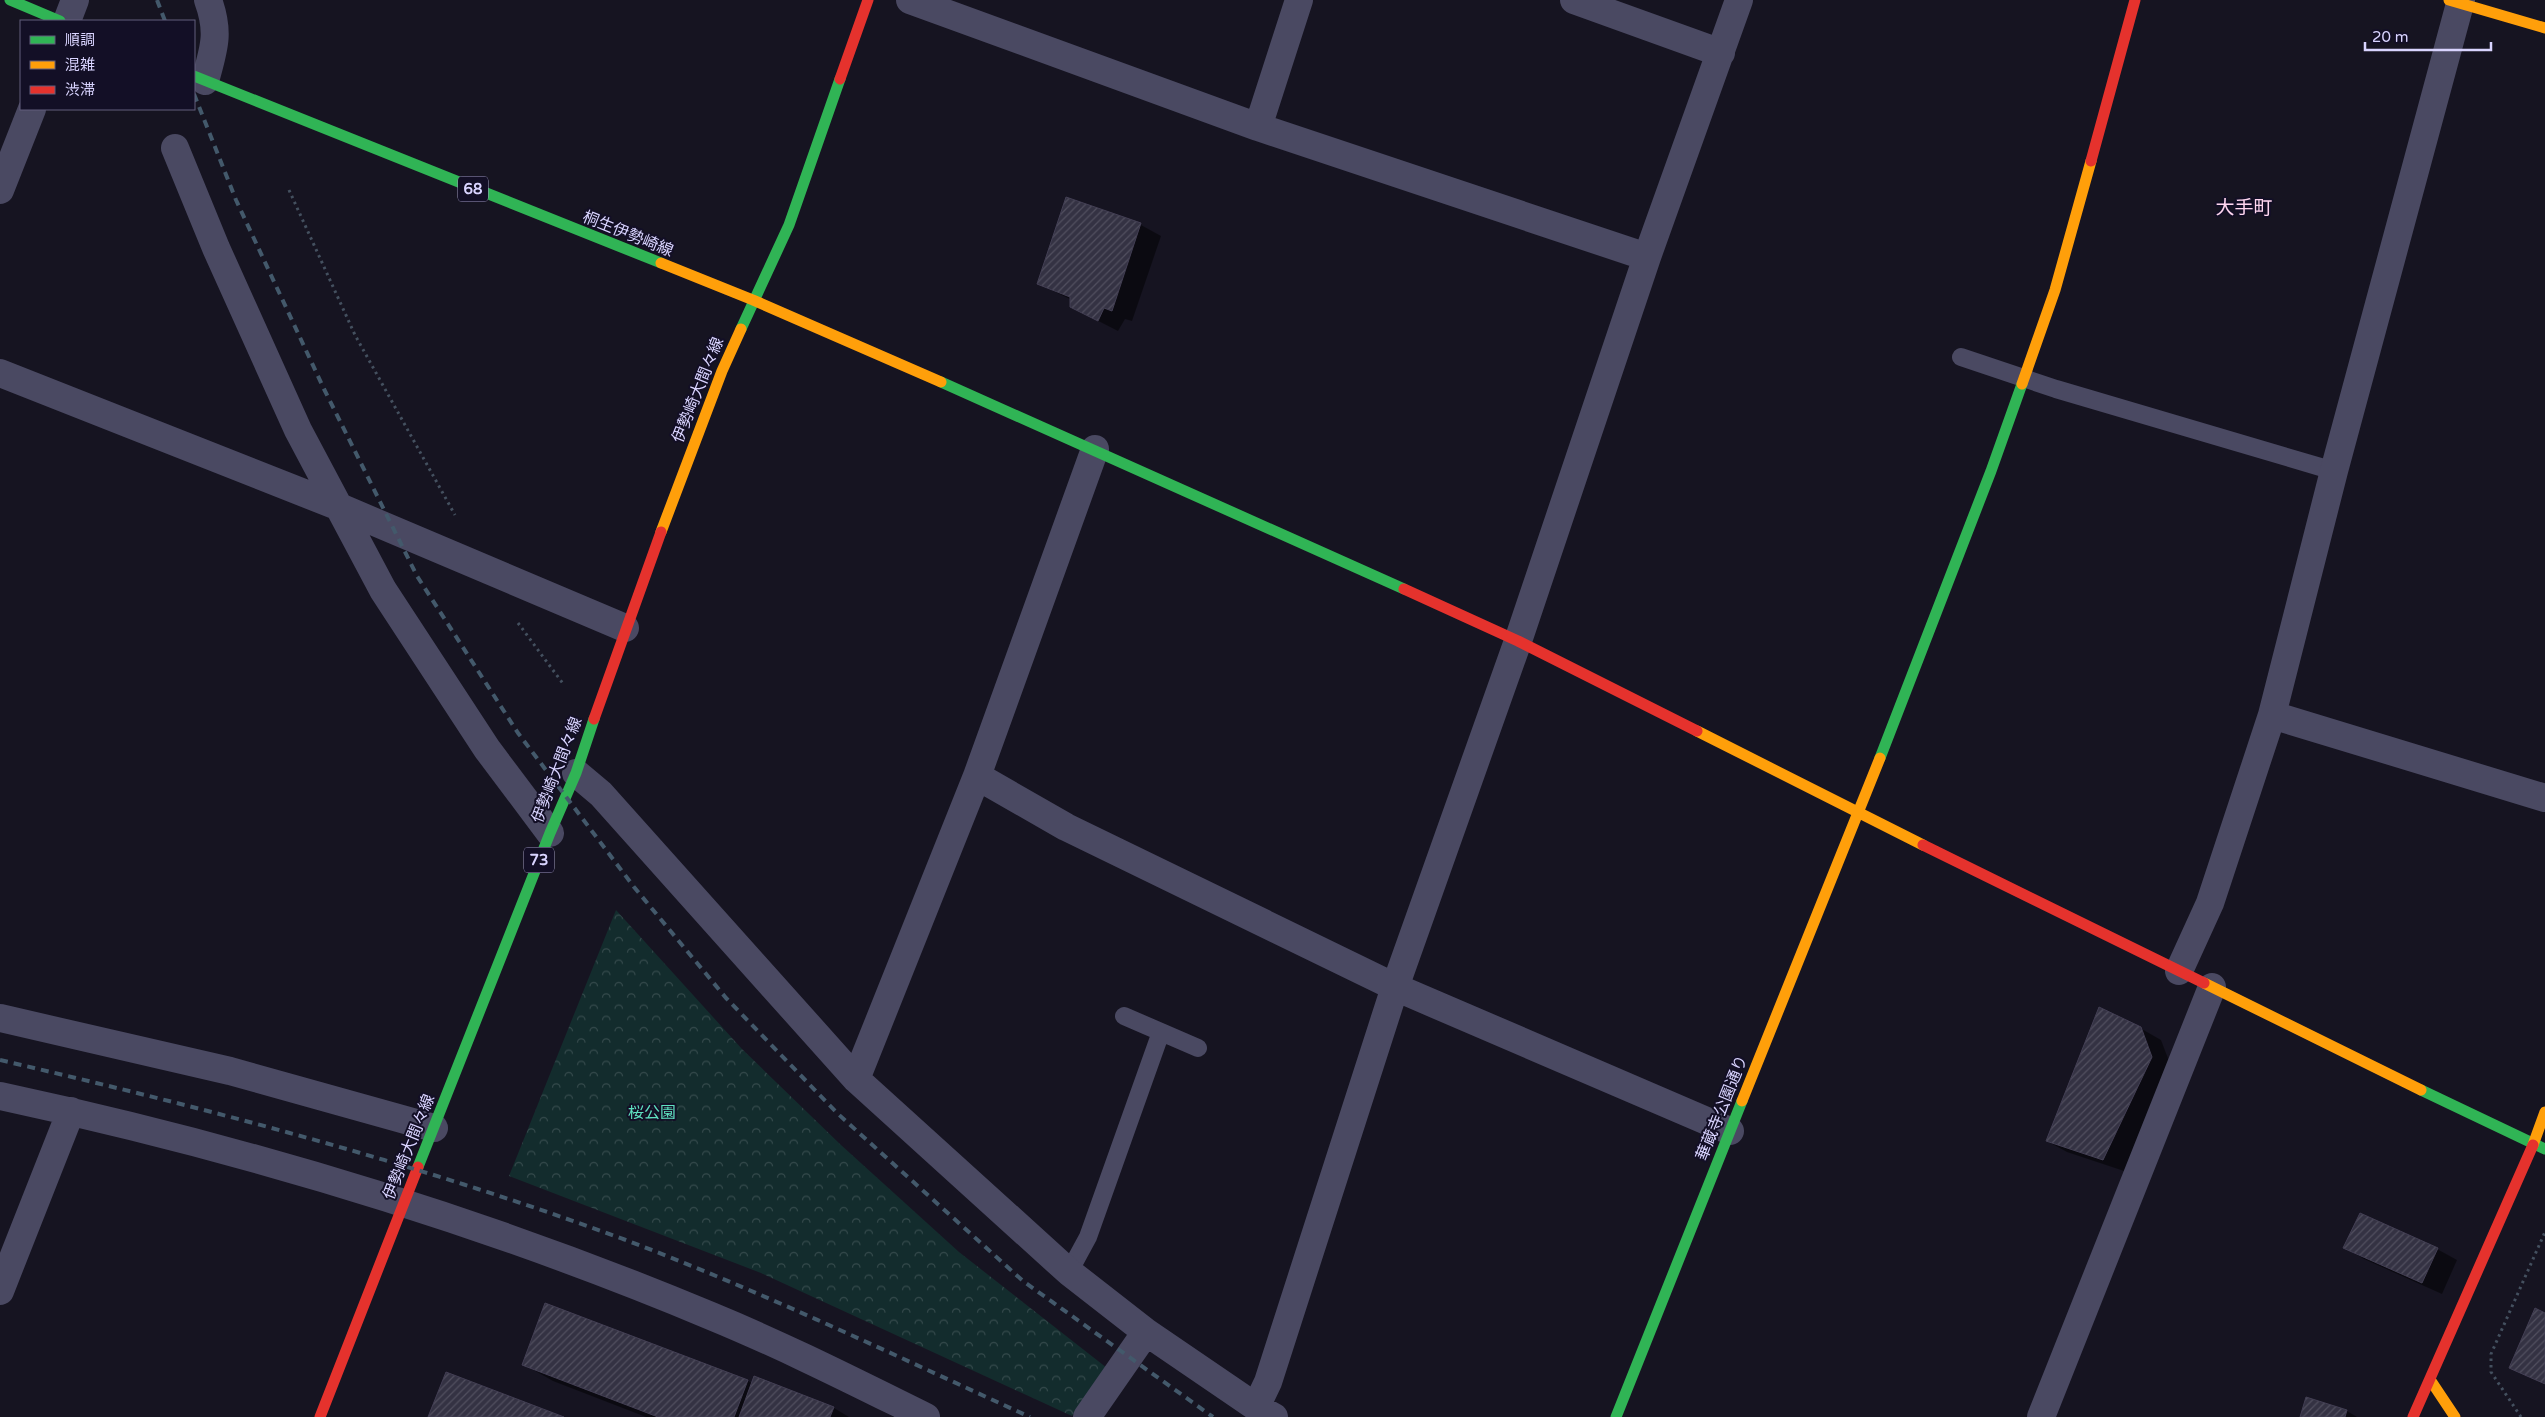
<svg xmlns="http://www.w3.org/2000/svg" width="2545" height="1417" font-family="'Varela Round','Noto Sans JP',sans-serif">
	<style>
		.park { fill: url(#park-crowns) }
		.shadow { fill: #0007 }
		.building { fill: url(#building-hatch); stroke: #433f54 }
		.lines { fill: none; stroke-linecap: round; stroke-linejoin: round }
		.path { stroke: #44505f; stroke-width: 3; stroke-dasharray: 2.5 4; stroke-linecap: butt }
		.lane { stroke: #4a4962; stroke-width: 18 }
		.street { stroke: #4a4962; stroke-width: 28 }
		.fast { stroke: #30b455; stroke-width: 11 }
		.slow { stroke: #ff9f0a; stroke-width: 11 }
		.jam { stroke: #e5322d; stroke-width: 11 }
		.rail { stroke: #43596b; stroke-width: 4; stroke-dasharray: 8 6; stroke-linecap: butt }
		.labels { text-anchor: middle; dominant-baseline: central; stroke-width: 4; stroke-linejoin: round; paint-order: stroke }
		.shield { fill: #130f26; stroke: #9e99be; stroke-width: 1 }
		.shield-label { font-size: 15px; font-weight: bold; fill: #d9d4ff }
		.street-label { font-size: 16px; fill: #d9d4ff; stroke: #130f26 }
		.park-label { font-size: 16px; fill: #5fe0c0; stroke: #130f26 }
		.quarter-label { font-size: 19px; fill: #ffd6f0; stroke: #130f26 }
	</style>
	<defs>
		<pattern id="park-crowns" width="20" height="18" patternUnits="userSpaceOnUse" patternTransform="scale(1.25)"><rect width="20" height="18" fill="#132c2d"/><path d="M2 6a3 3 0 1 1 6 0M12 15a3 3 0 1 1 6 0" fill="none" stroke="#354a4c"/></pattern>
		<pattern id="building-hatch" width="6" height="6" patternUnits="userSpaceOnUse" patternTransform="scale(1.25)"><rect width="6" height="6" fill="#343243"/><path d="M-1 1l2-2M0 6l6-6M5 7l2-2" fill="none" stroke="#514f5f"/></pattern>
	</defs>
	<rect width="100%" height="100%" fill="#161421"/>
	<path class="park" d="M616,910L742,1049L841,1145L959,1252L1107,1368L1072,1416L761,1273L509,1176Z"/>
	<path class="shadow" d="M1067,198L1141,225L1161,236L1132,321L1125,319L1118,331L1071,307L1072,300L1039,284Z
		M2140,1028L2161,1040L2172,1069L2124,1171L2067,1152L2047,1141Z
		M2344,1247L2437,1249L2457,1260L2442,1294L2364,1259Z
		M2545,1314V1385L2511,1367Z
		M523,1364L748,1381L753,1384L755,1378L834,1408L849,1417H646L553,1381Z
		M2307,1398L2347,1411L2357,1417H2301Z"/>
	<path class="building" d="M1066,197L1141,223L1112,311L1104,308L1098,321L1070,307V297L1037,284Z
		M2099,1007L2141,1027L2152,1057L2103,1160L2046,1141Z
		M2360,1213L2438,1248L2422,1283L2343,1248Z
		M545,1303L748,1380L734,1417H658L522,1365Z
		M2535,1308L2545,1313V1384L2509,1368Z
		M446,1372L564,1417H428Z
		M754,1376L834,1407L830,1417H739Z
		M2306,1397L2347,1410L2345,1417H2300Z"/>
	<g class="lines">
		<path class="path" d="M289,190L355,335L455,515
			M518,623L564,685
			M2521,1417L2491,1372V1354L2545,1232"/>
		<path class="lane" d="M1961,357L2056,389L2334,471
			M1124,1016L1198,1048
			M1069,1272L1088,1237L1161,1032"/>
		<path class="street" d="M910,0L1258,127L1647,257
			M1574,0L1721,53
			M67,21L75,0
			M205,81C214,48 220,33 208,0
			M1258,127L1299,0
			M175,148L216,248L298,430L383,590L487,749L550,833
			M0,190L32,109
			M0,373L337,506L625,628
			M1095,449L977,776L1066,827L1395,987L1730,1131
			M2272,715L2545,798
			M576,773L601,794L856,1079L1069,1272L1146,1332L1256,1407L1274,1417
			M2179,971L2210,903L2272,715L2334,471L2461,0
			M0,1018L230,1071L434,1128
			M856,1079L977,776
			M0,1096C242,1148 482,1220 711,1316C784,1346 855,1382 926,1417
			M0,1291L71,1111
			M1256,1407L1268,1382L1395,987L1518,641L1647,257L1739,0
			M1087,1417L1146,1332
			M2041,1417L2212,987"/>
		<path class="fast" d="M10,0L60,21
			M194,76L661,263
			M741,329L789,225L840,79
			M941,382L1404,589
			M1880,758L1991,471L2022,384
			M2421,1090L2545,1149
			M418,1167L550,833L576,773L594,719
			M1616,1417L1742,1101"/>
		<path class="slow" d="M2449,0L2545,28
			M661,263L753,300
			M753,300L941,382
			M2022,384L2055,290L2091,161
			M661,532L722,371L741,329
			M1697,731L1923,845
			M2204,983L2421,1090
			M1742,1101L1880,758
			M2533,1145L2545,1112
			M2431,1381L2455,1417"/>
		<path class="jam" d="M840,79L868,0
			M2091,161L2135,0
			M1404,589L1518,641L1697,731
			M594,719L661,532
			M1923,845L2204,983
			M320,1417L418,1167
			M2413,1417L2533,1145"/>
		<path class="rail" d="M157,0L165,21
			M194,94L236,200L324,389L417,576L518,733L634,887L726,998L837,1113L1023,1281L1213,1417
			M0,1060C210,1109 420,1164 623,1239C761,1291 896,1356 1030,1417"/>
	</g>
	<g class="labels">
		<g class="shield">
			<rect x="458" y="176.5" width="30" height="25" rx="4"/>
			<rect x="524" y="847.5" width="30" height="25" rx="4"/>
		</g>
		<g class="shield-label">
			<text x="473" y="189">68</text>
			<text x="539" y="860">73</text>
		</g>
		<g class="street-label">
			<text transform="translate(628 234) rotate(22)">桐生伊勢崎線</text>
			<text transform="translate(698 390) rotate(-68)">伊勢崎大間々線</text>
			<text transform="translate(557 770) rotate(-69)">伊勢崎大間々線</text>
			<text transform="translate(1722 1108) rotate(-68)">華蔵寺公園通り</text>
			<text transform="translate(409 1147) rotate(-68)">伊勢崎大間々線</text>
		</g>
		<g class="park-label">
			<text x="652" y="1113">桜公園</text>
		</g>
		<g class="quarter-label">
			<text x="2244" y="208">大手町</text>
		</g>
	</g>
	<rect x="20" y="20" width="175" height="90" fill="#130f26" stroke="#625e7d"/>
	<rect x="30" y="36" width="25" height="8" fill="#30b455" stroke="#625e7d"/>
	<text x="65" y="45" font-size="15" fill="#d9d4ff">順調</text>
	<rect x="30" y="61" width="25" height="8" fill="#ff9f0a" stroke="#625e7d"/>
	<text x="65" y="70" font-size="15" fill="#d9d4ff">混雑</text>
	<rect x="30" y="86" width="25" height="8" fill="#e5322d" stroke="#625e7d"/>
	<text x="65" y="95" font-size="15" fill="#d9d4ff">渋滞</text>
	<path d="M2365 42v8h126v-8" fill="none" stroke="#d9d4ff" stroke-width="2.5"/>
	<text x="2372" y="42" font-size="15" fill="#d9d4ff" stroke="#130f26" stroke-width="4" paint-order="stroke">20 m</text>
</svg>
